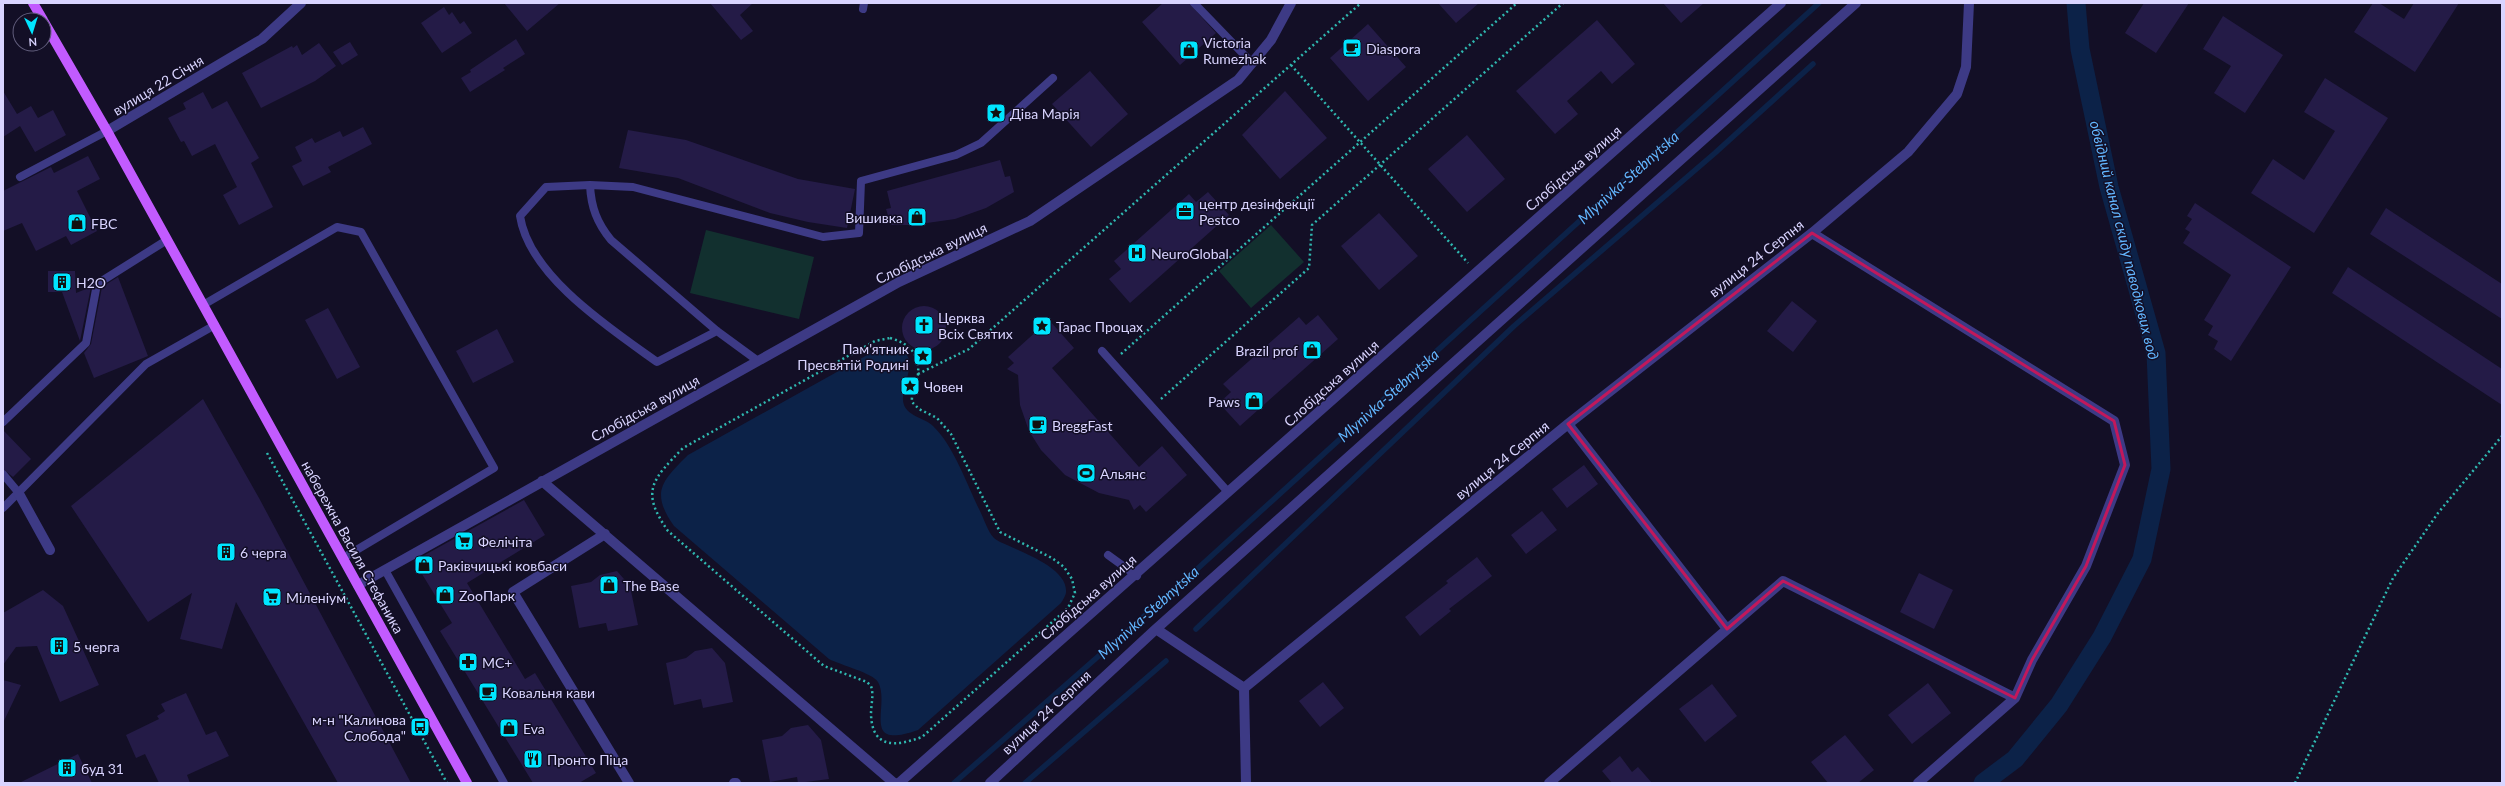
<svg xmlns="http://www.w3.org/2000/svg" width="2505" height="786" font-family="Lato,sans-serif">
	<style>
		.green { fill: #12302f }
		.water { fill: #0c2248 }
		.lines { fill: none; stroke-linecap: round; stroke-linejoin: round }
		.stream { stroke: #0c2248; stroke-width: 5.5 }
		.canal { stroke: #0c2248; stroke-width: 19 }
		.building { fill: #241b47 }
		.path { stroke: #2fb8b0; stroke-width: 2.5; stroke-dasharray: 2 3; stroke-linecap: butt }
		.lane { stroke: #3d3a85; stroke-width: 8 }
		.street { stroke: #3d3a85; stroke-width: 10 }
		.primary { stroke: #c25bff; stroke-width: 10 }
		.marked { fill: none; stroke: #c2185b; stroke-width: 3; stroke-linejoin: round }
		.labels { text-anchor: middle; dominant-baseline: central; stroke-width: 3; stroke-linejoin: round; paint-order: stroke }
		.poi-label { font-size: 14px; fill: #d9d4ff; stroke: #130f26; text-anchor: start }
		.street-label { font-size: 14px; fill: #d9d4ff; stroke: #130f26 }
		.water-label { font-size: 15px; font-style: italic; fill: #62b6ff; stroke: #130f26 }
	</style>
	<rect width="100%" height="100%" fill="#130f26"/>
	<path class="green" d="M1271,225L1304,262L1251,308L1219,271Z
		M706,230L814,257L799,319L690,293Z"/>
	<path class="water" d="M890,346C928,352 897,388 904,405C909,417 925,418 933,426C954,446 967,485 980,511C984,519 988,532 994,538C997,541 1003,543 1007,545C1024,553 1068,569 1066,592C1066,595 1063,600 1061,603L918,730C859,751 891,705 878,682C873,673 840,665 829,659L674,526C650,492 662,481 688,455L878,349Z"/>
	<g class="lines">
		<path class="stream" d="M1196,629L1514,326L1715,153L1813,64
			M954,783L1184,581L1819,3
			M1025,783L1166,661"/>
		<path class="canal" d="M1983,783L2015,759L2059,705L2102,637L2142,559L2161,469L2156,353L2109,187L2080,49L2076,3"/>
	</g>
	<path class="building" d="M504,3H560L527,31Z
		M710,3H753L740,15L753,31L741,40Z
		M1163,3H1189L1216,33L1180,65L1142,22Z
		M1438,3H1479L1456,23Z
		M1663,3H1704L1681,23Z
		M2144,3H2189L2156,53L2125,33Z
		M2373,3H2379L2404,19L2414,3H2459L2415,72L2354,32Z
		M444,7L449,15L452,12L460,24L464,21L472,33L442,53L421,23Z
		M2223,16L2283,55L2245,113L2214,93L2231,66L2203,49Z
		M1597,20L1635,64L1612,84L1601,71L1567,101L1578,114L1555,134L1516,91Z
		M1368,24L1406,67L1368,101L1330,58Z
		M516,39L525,54L503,68L505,70L470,92L461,78L471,72L470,70Z
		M350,42L358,55L342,65L333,52Z
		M319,43L336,66L315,81L261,108L242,73L292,46L293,48L297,45L302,55Z
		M1090,71L1128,114L1091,147L1052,104Z
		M2325,78L2388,118L2314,233L2251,193L2273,159L2304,180L2320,155L2335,131L2304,112Z
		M3,91L17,114L31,106L38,118L53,110L66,135L35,152L20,126L3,137Z
		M1285,91L1327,138L1280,179L1242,135Z
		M203,92L212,109L227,101L259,158L251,163L273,207L239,225L223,195L237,187L215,144L192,156L184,141L181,142L168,118L186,109L183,103Z
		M363,127L372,144L328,167L331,172L303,186L292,166L302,161L295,147L312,138L315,143L340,131L343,137Z
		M628,130L686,140L798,179L855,189L847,228L808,222L770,213L678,178L619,168Z
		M1467,135L1505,179L1467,212L1428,169Z
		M88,156L100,179L77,191L97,231L71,245L66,236L36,251L22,223L3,231V191L51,167L54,173Z
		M1000,160L1005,177L1010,176L1014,192L986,208L955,219L913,225H891L886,209L891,208L887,191Z
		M1208,192L1229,215L1130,303L1109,279L1121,269L1114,261L1189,194L1196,202Z
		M2195,203L2291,267L2231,361L2214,349L2218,341L2208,335L2213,326L2204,320L2231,275L2183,243L2190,232L2185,229L2192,219L2187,216Z
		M2386,208L2502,284V319L2370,234Z
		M1379,213L1418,256L1379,290L1341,246Z
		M2348,267L2502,369V405L2332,293Z
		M48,271H75L76,293L91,287L80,341L62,292H48Z
		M118,277L148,356L94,378L84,353L91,344L102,287Z
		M1792,301L1817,321L1793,352L1767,331Z
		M902 328a22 22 0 1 1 44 0a22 22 0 1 1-44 0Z
		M328,308L360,367L337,379L305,320Z
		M1318,315L1338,339L1240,426L1219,403L1231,392L1223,384L1299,317L1306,325Z
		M1049,320L1074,348L1052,368L1139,467L1162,446L1187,475L1146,512L1140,505L1134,510L1129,500L1099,493L1065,475L1041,450L1029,431L1020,405L1018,375L1007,369L1014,363L1008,357Z
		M497,329L514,362L473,383L456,351Z
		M203,399L259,498L411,783H338L236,602L222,649L180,639L192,593L148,622L71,506Z
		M3,430L31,459L13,477L3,469Z
		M1584,465L1598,484L1567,508L1552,489Z
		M524,500L545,535L467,583L525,679L535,673L596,773L579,783H533L440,631L452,623L414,561Z
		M1542,511L1557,530L1526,554L1511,535Z
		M1477,557L1492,576L1449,609L1451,611L1420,636L1405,617L1448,583L1446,581Z
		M617,571L630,586L638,625L608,631L606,623L579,628L571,586L591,582L600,575Z
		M1919,573L1953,590L1934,629L1900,612Z
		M43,590L63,606L99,685L60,702L37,646L16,647L3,665V613Z
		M712,648L725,663L733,702L703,708L701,699L674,705L666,663L686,658L695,651Z
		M3,680L21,685L3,723Z
		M1323,682L1344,708L1320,727L1299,701Z
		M1928,683L1951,713L1912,744L1888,715Z
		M1712,684L1737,716L1705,742L1679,709Z
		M186,693L206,735L216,731L229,756L187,775L190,783H159L145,754L136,758L126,735L159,719L157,716L165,711L161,704Z
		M808,725L821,740L829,779L798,783L797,777L770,782L762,740L782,736L791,728Z
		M1845,735L1874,770L1858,783H1828L1811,762Z
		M78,754L92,783H19Z
		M1620,756L1632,772L1638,767L1652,783H1612L1602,771Z"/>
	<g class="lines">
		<path class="path" d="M1291,65L1468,263
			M890,338C908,343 920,353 918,374C917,384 911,392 912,402L919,409L937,418L951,434L1000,532L1052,558L1064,567L1072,579L1075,593L1068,608L922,737C897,746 872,750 871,714C871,704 874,695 871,686L867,682L824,666L668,531C640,491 652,480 683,448L875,341Z
			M1121,354L1517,3
			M918,374L969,349L1361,3
			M1161,399L1309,268L1312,225L1563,3
			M267,453L447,783
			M2295,783L2393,578L2438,513L2502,436"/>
		<path class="lane" d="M1194,3L1252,63
			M863,9L864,3
			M20,177L107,131
			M590,185C591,207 597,223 611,240L717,331L758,361
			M203,305L337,227L361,232L494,468L343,558
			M717,331L657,362C611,329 529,276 520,216L546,187L590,185L633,187L823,237L859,233L861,181L956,155L981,143L1053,78
			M1102,351L1228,492
			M3,422L86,343L97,284L167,240
			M3,474L18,492
			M3,508L146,364L215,325
			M1108,555L1137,576
			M385,570L504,783"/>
		<path class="street" d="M107,131L262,39L301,3
			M1812,233L2114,421L2125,465L2086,566L2032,660L2015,698L1918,783
			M1568,424L1727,629
			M542,481L894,783
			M18,492L50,550
			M605,534L513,592L629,783
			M358,585L899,282L1030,221L1238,80L1271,40L1291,3
			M1156,629L1856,3
			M1244,688L1246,783
			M734,783H736
			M899,783L1781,3
			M990,783L1156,629L1244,688L1568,424L1812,233L1908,152L1957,94L1966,67L1969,3
			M1549,783L1783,581L2015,698"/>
		<path class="primary" d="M33,3L43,20
			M44,22L107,131L467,783"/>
	</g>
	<path class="marked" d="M1812,233L2114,421L2125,465L2086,566L2032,660L2015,698L1783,581L1727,629L1568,424Z"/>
	<defs>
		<g id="cafe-square" transform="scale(1)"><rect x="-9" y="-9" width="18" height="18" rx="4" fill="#00e5ff" stroke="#130f26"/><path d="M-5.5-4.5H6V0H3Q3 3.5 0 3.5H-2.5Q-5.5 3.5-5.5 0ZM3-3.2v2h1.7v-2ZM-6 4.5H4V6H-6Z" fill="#111"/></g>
		<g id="shop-square" transform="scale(1)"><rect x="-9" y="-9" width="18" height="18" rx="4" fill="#00e5ff" stroke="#130f26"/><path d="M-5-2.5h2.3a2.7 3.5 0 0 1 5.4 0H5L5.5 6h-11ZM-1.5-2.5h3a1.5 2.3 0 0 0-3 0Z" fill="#111"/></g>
		<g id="sight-square" transform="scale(1)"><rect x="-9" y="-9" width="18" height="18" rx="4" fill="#00e5ff" stroke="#130f26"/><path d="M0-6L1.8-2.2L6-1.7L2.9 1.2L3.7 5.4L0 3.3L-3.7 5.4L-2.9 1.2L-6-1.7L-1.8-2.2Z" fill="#111"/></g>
		<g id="office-square" transform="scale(1)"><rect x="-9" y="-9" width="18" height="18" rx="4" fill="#00e5ff" stroke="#130f26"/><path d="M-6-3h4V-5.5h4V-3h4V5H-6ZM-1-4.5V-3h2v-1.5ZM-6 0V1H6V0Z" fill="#111"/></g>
		<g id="hospital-square" transform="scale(1)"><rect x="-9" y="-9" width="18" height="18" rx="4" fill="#00e5ff" stroke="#130f26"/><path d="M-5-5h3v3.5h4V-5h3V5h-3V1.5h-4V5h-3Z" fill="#111"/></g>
		<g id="building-square" transform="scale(1)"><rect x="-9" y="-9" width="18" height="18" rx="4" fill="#00e5ff" stroke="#130f26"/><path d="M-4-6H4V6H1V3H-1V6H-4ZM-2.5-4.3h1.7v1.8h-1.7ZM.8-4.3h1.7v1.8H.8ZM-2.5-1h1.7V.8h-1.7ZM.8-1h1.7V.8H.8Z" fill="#111"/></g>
		<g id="church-square" transform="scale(1)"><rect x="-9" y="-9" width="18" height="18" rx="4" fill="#00e5ff" stroke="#130f26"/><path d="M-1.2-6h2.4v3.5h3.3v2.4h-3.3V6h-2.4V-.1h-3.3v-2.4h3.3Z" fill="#111"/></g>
		<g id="stadium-square" transform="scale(1)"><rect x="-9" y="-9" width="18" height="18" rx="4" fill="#00e5ff" stroke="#130f26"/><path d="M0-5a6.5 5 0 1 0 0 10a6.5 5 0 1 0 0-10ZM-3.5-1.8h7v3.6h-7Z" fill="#111"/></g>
		<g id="supermarket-square" transform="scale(1)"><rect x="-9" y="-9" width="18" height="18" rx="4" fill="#00e5ff" stroke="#130f26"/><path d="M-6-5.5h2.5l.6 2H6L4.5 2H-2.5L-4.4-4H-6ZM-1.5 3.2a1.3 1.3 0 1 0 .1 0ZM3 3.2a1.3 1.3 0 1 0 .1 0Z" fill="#111"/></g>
		<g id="pharmacy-square" transform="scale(1)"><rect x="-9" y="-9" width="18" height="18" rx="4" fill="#00e5ff" stroke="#130f26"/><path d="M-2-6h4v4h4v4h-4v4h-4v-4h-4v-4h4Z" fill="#111"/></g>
		<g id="bus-square" transform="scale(1)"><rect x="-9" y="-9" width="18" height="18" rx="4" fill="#00e5ff" stroke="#130f26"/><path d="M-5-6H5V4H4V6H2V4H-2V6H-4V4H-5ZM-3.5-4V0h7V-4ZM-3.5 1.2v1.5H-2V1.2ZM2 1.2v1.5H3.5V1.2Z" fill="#111"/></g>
		<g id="restaurant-square" transform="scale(1)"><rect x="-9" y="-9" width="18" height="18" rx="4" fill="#00e5ff" stroke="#130f26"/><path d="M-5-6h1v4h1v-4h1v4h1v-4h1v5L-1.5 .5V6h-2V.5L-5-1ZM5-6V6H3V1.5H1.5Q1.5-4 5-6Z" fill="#111"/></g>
	</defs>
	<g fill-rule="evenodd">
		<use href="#cafe-square" x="1352" y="48"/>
		<use href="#shop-square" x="1189" y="50"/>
		<use href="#sight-square" x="996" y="113"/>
		<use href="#office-square" x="1185" y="211"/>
		<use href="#shop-square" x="917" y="217"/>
		<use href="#shop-square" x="77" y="223"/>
		<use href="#hospital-square" x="1137" y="253"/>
		<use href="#building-square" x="62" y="282"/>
		<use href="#church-square" x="924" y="325"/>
		<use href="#sight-square" x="1042" y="326"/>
		<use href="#shop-square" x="1312" y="350"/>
		<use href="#sight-square" x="923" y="356"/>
		<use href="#sight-square" x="910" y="386"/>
		<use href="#shop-square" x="1254" y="401"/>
		<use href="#cafe-square" x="1038" y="425"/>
		<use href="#stadium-square" x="1086" y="473"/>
		<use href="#supermarket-square" x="464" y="541"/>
		<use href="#building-square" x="226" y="552"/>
		<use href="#shop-square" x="424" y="565"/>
		<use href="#shop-square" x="609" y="585"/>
		<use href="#shop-square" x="445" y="595"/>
		<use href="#supermarket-square" x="272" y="597"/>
		<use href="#building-square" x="59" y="646"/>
		<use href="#pharmacy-square" x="468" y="662"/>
		<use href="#cafe-square" x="488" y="692"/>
		<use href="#bus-square" x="420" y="727"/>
		<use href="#shop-square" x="509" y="728"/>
		<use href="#restaurant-square" x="533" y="759"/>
		<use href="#building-square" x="67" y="768"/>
	</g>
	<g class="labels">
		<g class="poi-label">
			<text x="1203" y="42">Victoria<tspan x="1203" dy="16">Rumezhak</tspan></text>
			<text x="1366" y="48">Diaspora</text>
			<text x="1010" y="113">Діва Марія</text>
			<text x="1199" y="203">центр дезінфекції<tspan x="1199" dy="16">Pestco</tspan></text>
			<text x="903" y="217" text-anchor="end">Вишивка</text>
			<text x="91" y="223">FBC</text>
			<text x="1151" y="253">NeuroGlobal</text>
			<text x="76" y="282">H2O</text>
			<text x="938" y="317">Церква<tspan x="938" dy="16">Всіх Святих</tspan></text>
			<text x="1056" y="326">Тарас Процах</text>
			<text x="909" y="348" text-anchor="end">Пам'ятник<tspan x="909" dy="16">Пресвятій Родині</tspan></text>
			<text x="1298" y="350" text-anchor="end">Brazil prof</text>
			<text x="924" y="386">Човен</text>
			<text x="1240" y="401" text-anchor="end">Paws</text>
			<text x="1052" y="425">BreggFast</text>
			<text x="1100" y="473">Альянс</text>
			<text x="478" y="541">Фелічіта</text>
			<text x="240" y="552">6 черга</text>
			<text x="438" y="565">Раківчицькі ковбаси</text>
			<text x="623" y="585">The Base</text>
			<text x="459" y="595">ZooПарк</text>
			<text x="286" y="597">Міленіум</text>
			<text x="73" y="646">5 черга</text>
			<text x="482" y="662">МС+</text>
			<text x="502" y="692">Ковальня кави</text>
			<text x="406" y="719" text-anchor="end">м-н "Калинова<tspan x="406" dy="16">Слобода"</tspan></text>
			<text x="523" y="728">Eva</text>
			<text x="547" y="759">Пронто Піца</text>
			<text x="81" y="768">буд 31</text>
		</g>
		<g class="street-label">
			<text transform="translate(158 85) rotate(-31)">вулиця 22 Січня</text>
			<text transform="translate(1573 168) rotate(-41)">Слобідська вулиця</text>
			<text transform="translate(931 253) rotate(-26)">Слобідська вулиця</text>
			<text transform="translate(1756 258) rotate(-38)">вулиця 24 Серпня</text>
			<text transform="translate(1331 383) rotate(-42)">Слобідська вулиця</text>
			<text transform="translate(645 408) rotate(-29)">Слобідська вулиця</text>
			<text transform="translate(1502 460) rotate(-39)">вулиця 24 Серпня</text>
			<text transform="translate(353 547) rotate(61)">набережна Василя Стефаника</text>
			<text transform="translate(1088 597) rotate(-41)">Слобідська вулиця</text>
			<text transform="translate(1046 712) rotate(-43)">вулиця 24 Серпня</text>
		</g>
		<g class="water-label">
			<text transform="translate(1628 177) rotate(-42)">Mlynivka-Stebnytska</text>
			<text transform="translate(2125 240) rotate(76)">обвідний канал скиду паводкових вод</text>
			<text transform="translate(1388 395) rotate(-42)">Mlynivka-Stebnytska</text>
			<text transform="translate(1148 612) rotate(-42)">Mlynivka-Stebnytska</text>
		</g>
	</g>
	<rect width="2505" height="786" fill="none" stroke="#d9d4ff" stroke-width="8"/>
	<g transform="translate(32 32) rotate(176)"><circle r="19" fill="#130f26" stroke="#625e7d"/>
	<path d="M0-3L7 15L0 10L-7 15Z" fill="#00e5ff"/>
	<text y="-6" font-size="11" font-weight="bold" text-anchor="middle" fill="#d9d4ff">N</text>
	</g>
</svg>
